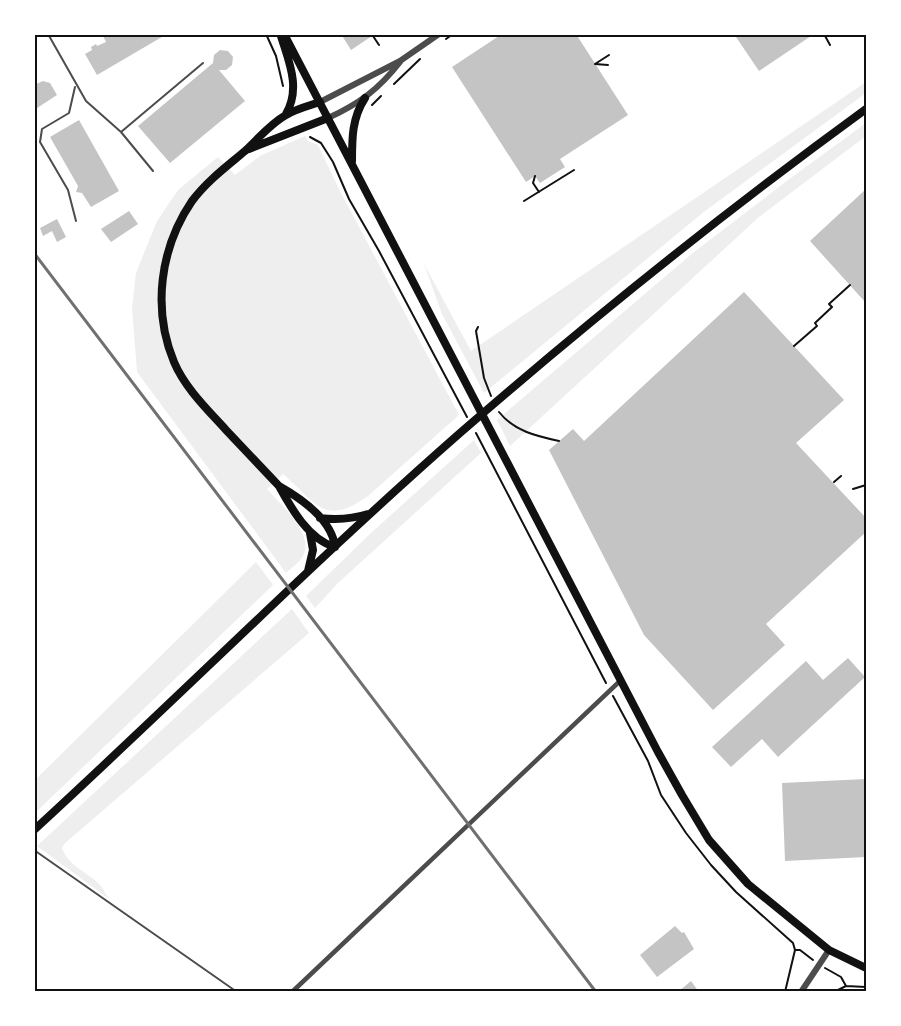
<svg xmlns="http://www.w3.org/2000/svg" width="901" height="1026" font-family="'Space Grotesk',sans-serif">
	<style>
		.green { fill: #eee }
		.building { fill: #c4c4c4 }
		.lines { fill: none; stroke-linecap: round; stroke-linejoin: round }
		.path { stroke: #111; stroke-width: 2 }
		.service { stroke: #4c4c4c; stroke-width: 2 }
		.minor { stroke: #4c4c4c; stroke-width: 4.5 }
		.tertiary { stroke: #4c4c4c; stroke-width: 6 }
		.primary { stroke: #111; stroke-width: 8 }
		.rail { stroke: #707070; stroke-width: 3 }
		.neatline { fill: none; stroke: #111; stroke-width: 2 }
	</style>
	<rect width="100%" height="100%" fill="#fff"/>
	<path class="green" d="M866,82V93L705,211L484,393L442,314L424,264L471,351Z
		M866,123V136L759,217L510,446L497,420L694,252L788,180Z
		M305,136L308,141L318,145L340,191L459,415L368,496C323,528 316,502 283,474L267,489C280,504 315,534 303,556C299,563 291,568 286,573L137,372L132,308L136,273L157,221L178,190L218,157L235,175L260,156Z
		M474,440L481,453L338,583L315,608L306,596L371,533Z
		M256,562L273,585L35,813V780Z
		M292,609L309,633L64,844L62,849C71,869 89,872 101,886C104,890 106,895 109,899L37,846Z"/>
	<path class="building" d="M102,34H167L97,75L85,54L92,50L91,47L96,44L97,46L106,42Z
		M341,34H375L351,50Z
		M502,34H576L628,115L560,159L565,167L540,183L535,176L526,182L452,67Z
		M734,34H814L759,71Z
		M220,50L228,51L233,57L232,65L226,70H219L245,101L170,163L138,126L213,63L214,55Z
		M43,81L50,83L57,95L34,110V85Z
		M79,120L119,191L91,207L82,193L76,192L78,186L50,137Z
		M866,189V303L810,241Z
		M129,211L138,224L111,242L101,229Z
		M57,219L66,237L57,242L52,231L43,236L40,228Z
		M744,292L844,400L796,443L866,518V532L766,624L785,645L713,710L644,635L549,450L573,429L584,441Z
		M848,658L865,677L778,757L762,739L731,767L712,747L806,661L823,680Z
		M866,779V857L785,861L782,783Z
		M675,926L682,933L684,932L694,949L657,977L640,955Z
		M691,981L699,992H678Z"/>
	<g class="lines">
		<path class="path" d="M266,34L276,56L283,86
			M824,34L830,45
			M373,36L379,45
			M446,39L453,34
			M595,64L609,55
			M595,64L608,65
			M394,84L420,59
			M372,105L381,96
			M310,137L321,143L333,162L349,199L379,251L467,417
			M535,176L533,183L539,192
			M524,201L574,170
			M478,327L476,331L484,378L491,396
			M794,346L817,326L815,323L832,307L829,304L850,285
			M499,412C514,431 536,436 559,441
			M476,433L606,683
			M834,482L841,476
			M853,489L866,485
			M613,696L648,761L661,795L686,833L711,865L736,892L793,943L795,950L785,992
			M795,950H800L813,960
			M825,968L841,977L846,986
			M834,992L846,986L866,987"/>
		<path class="service" d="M48,34L86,101L121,132L153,171
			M75,87L69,113L42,129L40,142L68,190L76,221
			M121,132L203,63
			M34,850L237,992"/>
		<path class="minor" d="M292,992L621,680"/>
		<path class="tertiary" d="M320,102L400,61L439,34
			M328,118C359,104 379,89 400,62
			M801,992L829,950"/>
		<path class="primary" d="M284,34L658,752L682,795L709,840L748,884L829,950L866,968
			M281,36C289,62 301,88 286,114
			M320,102C308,106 296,109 286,115C270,124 258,139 245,151C226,167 207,181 192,201C160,248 152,309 174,362C185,388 207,409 226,430C244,449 262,468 279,486C291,508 309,540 335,547
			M249,149L328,118
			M352,161C352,138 352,118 365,98
			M279,486C302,499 332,520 335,547
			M320,518C337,520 352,519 368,514
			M308,571L313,550L310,533
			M34,830C177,699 314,561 460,433C591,319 726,211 866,109"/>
		<path class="rail" d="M34,253L596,992"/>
	</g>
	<rect width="901" height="1026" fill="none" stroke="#ffffff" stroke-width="72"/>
	<rect x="36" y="36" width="829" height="954" class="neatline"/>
</svg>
